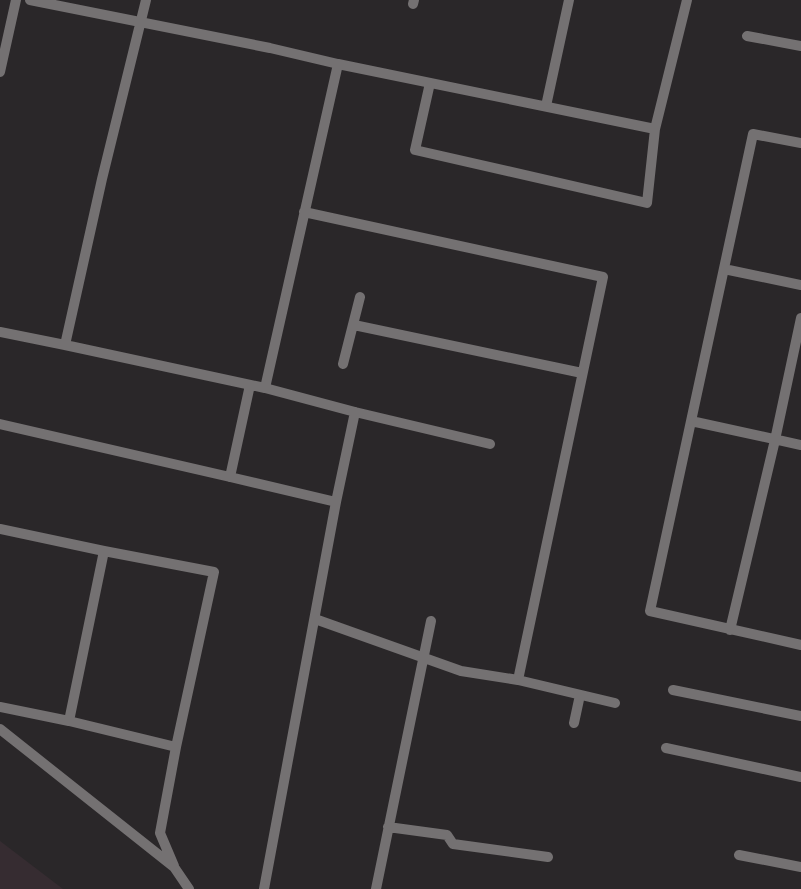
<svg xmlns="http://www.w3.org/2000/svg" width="801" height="889" font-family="Montserrat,sans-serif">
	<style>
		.built { fill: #362c31 }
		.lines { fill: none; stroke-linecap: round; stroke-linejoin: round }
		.minor { stroke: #747172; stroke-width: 10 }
	</style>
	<rect width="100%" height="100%" fill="#2a2729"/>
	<path class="built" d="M0,841L63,889H0Z"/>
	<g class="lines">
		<path class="minor" d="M30,0L270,48L338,64
			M413,4L414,0
			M747,36L801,46
			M0,72L16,0
			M430,83L415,150L647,203L655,129
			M546,106L569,0
			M801,143L753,134L650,611L801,645
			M304,212L603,277L518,680L461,671L315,619
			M724,269L801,285
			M354,325L582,373
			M0,332L65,345L102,179L146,0
			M65,345L265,388L355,412L490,444
			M343,364L360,297
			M265,388L338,64L655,129L687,0
			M691,421L801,445
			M0,424L230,477L336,502L264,889
			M230,477L250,385
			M336,502L355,412
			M0,529L104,551L214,572L176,747L69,721L0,707
			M730,630L775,440L801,318
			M518,680L615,703
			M673,690L801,716
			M69,721L104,551
			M574,723L580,695
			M0,729L174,867L189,889
			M666,748L801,777
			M388,827L447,835L453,844L548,857
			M739,855L801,867
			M174,866L160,833L176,747
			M376,889L431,621"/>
	</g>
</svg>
